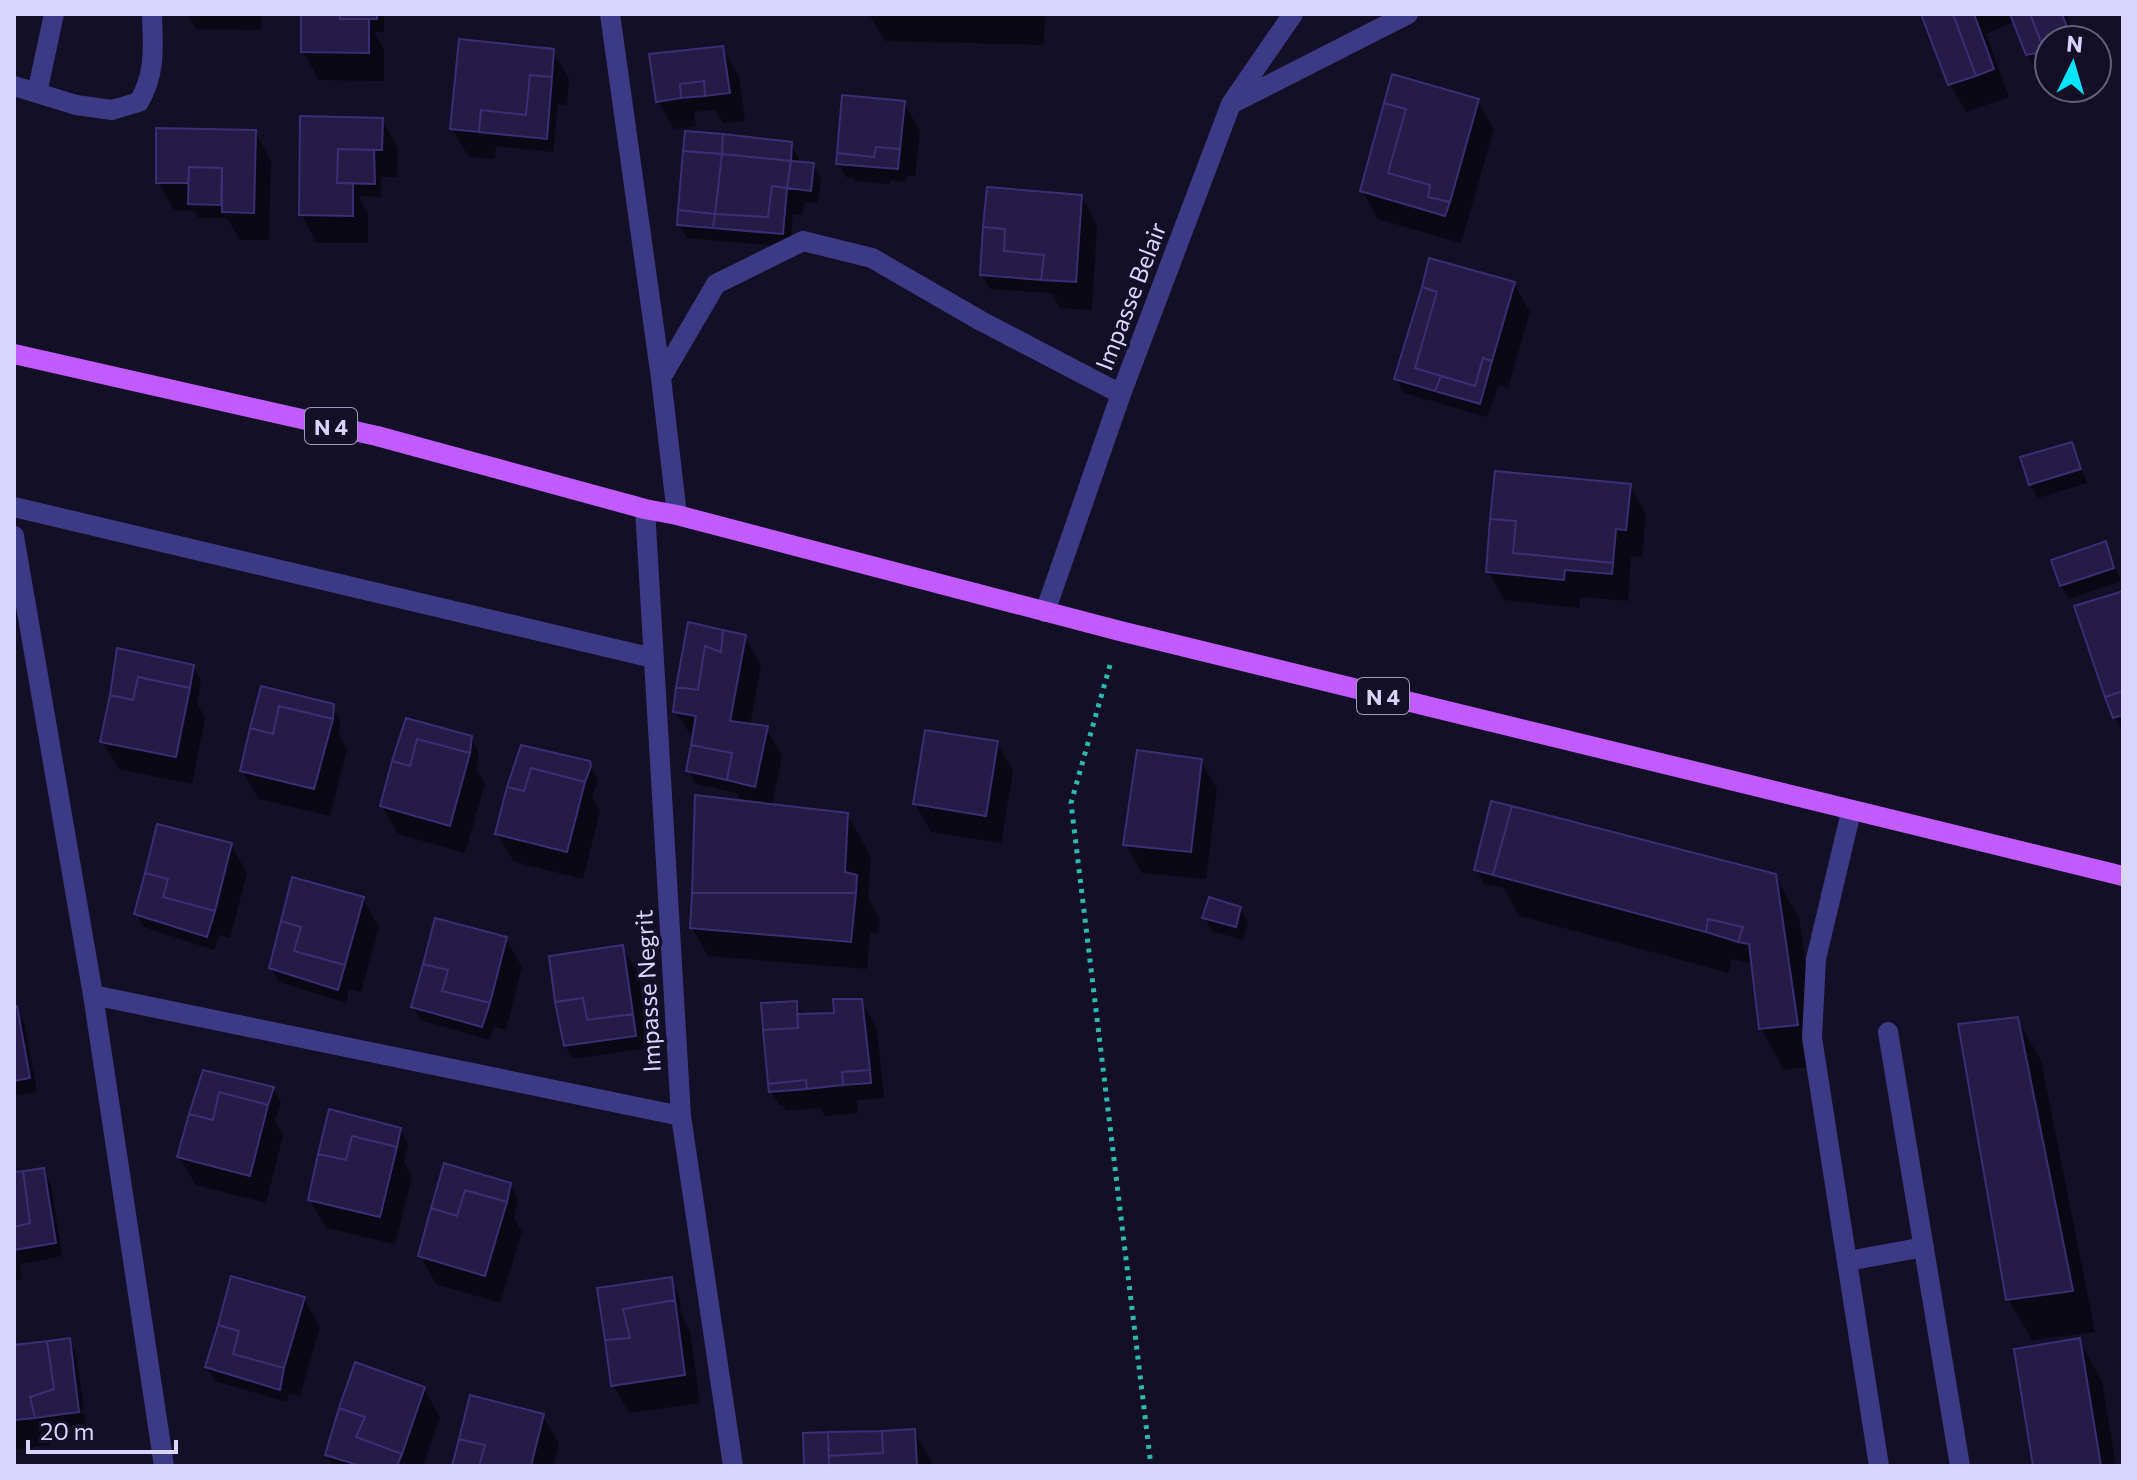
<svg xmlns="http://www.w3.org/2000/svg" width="2137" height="1480" font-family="Commissioner,sans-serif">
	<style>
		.shadow { fill: #0007 }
		.building { fill: #241b47; stroke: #3b2d73; stroke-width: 2 }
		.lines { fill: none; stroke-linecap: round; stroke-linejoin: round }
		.path { stroke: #2fb8b0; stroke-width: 5; stroke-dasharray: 4 6; stroke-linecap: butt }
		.service { stroke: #3d3a85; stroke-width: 20 }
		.minor { stroke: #3d3a85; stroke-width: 20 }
		.primary { stroke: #c25bff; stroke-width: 20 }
		.labels { text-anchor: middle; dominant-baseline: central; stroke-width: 7; stroke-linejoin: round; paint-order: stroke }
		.shield { fill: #130f26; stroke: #9e99be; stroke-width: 2 }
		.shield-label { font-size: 22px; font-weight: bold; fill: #d9d4ff }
		.street-label { font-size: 24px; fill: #d9d4ff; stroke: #130f26 }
	</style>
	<rect width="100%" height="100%" fill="#130f26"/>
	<path class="shadow" d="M187,14H262L261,30L196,29Z
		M303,14H384V32H374L384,49V81L319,80L303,52Z
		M869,14H1045L1044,45L885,41Z
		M1924,14H2066L2076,40H2049V82L2044,83L2028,55L2015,21L1986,34L2009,97L1966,112L1950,84Z
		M722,48L739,76L745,121L723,123L715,110L694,112L696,126L674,129L658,101Z
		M553,51L569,79L567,105L558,104L553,152L496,146L495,159L469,157L452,129Z
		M1477,101L1494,129L1461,243L1378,219L1362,191Z
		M904,103L920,131L915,176H906L905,182L890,180L889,184L855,181L853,178L846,177L838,163Z
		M302,118L382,120L398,148L397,177H381V197L358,196L368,214V243H317L301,214Z
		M255,132L271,161L269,240H240L227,218H198L194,211L174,210L158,182Z
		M791,144L799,158V164L813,165L821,178L818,204L805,202L802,215L793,214L790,247L687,238L679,225Z
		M1081,196L1097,225L1092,310L1060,308L1051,293L990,289L982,275Z
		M1514,284L1530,312L1508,388L1499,385L1487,417L1404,393L1396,379Z
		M2071,444L2079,458L2087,483L2038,498L2030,484Z
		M1630,486L1646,514L1642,557L1631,556L1628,601L1580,597L1579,608L1504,600L1488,571Z
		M2105,544L2121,581L2069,599L2061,585Z
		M2123,593V731L2115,717L2076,607Z
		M745,637L761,665L750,725L766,728L782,756L772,806L847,815L871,856L868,899L880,919L878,933H870L867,969L708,956L692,928L742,802L737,793L696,784L688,770L694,740L675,711Z
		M193,667L201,680L197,703L205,718L192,784L119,769L102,741Z
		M332,706L340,720L339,735L347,749L330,816L259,799L242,771Z
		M471,738L479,752L476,769L485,783L465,853L398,834L382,806Z
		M997,743L1013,771L1001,843L931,832L915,804Z
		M1201,761L1217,789L1206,879L1142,873L1126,845Z
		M589,763L598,781L592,797L600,811L583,879L514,862L497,834Z
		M231,845L247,873L230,938L219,935L214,950L144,927L136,913Z
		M1476,870L1775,876L1799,918L1821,1065L1784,1070L1761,1029L1753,964L1731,959L1729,973L1519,916L1504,888L1484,884Z
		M363,899L379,927L361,992L349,989L346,1003L279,982L271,968Z
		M1240,908L1248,922L1243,940L1212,931L1204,918Z
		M506,939L522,967L506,1030L494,1027L489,1040L421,1020L413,1007Z
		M622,947L639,975L648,1042L642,1043L643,1049L573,1059L565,1045Z
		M861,1001L877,1029L884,1098L857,1100L858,1113L825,1116L820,1108L786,1111L783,1105H779L771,1091L796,1003L803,1015H836Z
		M14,1009L24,1022L37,1092L14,1096Z
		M2017,1019L2041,1060L2095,1332L2032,1340L2008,1299Z
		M273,1088L281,1102L275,1121L283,1135L266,1203L196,1185L179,1157Z
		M400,1130L408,1144L404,1162L412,1177L395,1244L326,1228L310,1200Z
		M43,1170L51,1184L62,1256L20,1264L22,1279L14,1280V1174Z
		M510,1185L518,1199L514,1218L522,1232L500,1303L436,1284L420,1255Z
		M670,1279L678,1293L682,1316L690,1331L700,1403L629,1413L613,1385Z
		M304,1299L320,1327L300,1396L289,1393L287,1402L215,1381L207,1367Z
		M69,1340L76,1354L84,1409L68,1411V1415L84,1413L86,1425L46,1430L50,1445L14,1450V1347Z
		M2079,1340L2102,1381L2116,1466H2035Z
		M424,1389L440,1417L423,1466H333L327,1455Z
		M543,1416L559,1444L553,1466H454Z
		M914,1432L931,1460V1466H806L805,1435Z"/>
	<path class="building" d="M301,14H340V19H369V53L301,52Z
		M340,14H377V19H340Z
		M1921,14H1953L1976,76L1948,85Z
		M1953,14H1974L1994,69L1976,76Z
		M2010,14H2030L2045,52L2026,55Z
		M2030,14H2062L2072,40H2049V50L2045,52Z
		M459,39L554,49L552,77L530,75L526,115L481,110L479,132L450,129Z
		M723,46L730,93L705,96L704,81L680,84L681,98L656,102L649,54Z
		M1392,74L1479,99L1450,202L1428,197L1430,185L1388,173L1406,109L1384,103Z
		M530,75L552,77L547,139L479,132L481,110L526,115Z
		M704,81L705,96L681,98L680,84Z
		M842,95L905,101L900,149L876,147L874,157L837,153Z
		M1384,103L1406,109L1388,173L1430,185L1428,197L1450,202L1445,216L1360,191Z
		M300,116L383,118L382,150L338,149L337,183H353V216L299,215Z
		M156,128L256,130L254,213L222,212V168L189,167L188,183H156Z
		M685,131L723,134L722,154L683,151Z
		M723,134L792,142L791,161L722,154Z
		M876,147L900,149L898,169L836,164L837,153L874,157Z
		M338,149L374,150L375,184L337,183Z
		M683,151L722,154L715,214L678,210Z
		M722,154L791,161L787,188L772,186L768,217L715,214Z
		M791,161L814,163L811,191L787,188Z
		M189,167L222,168L221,205L188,204Z
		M772,186L787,188L783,234L713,228L715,214L768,217Z
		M987,187L1082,195L1076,282L1041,280L1044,255L1004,251L1005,229L983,227Z
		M678,210L715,214L713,228L677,225Z
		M983,227L1005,229L1004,251L1044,255L1041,280L980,275Z
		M1429,258L1515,282L1492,361L1483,358L1475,386L1415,368L1437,292L1422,287Z
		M1422,287L1437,292L1415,368L1441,376L1435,391L1394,379Z
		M1483,358L1492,361L1480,404L1435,391L1441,376L1475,386Z
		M2072,442L2081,469L2029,485L2020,457Z
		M1495,471L1631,484L1626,530L1616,529L1613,563L1513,553L1516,521L1490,519Z
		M1490,519L1516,521L1513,553L1613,563L1612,574L1565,570L1564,580L1486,572Z
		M2106,541L2114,568L2060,586L2051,560Z
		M2123,591V691L2105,697L2074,606Z
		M688,622L723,630L721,652L705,646L698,690L676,687Z
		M723,630L746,635L730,721L768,726L755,787L727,780L732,753L691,745L696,716L673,712L676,687L698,690L705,646L721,652Z
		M117,648L194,665L190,688L138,677L133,700L110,695Z
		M138,677L190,688L176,757L100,742L110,695L133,700Z
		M261,686L334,704L333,719L279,706L273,734L250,728Z
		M2123,691V715L2113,718L2105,697Z
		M279,706L333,719L314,789L240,771L250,728L273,734Z
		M406,718L472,736L470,753L417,739L410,766L392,761Z
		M925,730L998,741L986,816L913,804Z
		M417,739L470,753L450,826L380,806L392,761L410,766Z
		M521,745L590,761L591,766L585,782L531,768L524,791L507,787Z
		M691,745L732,753L727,780L686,771Z
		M1137,750L1202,759L1191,852L1123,845Z
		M531,768L585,782L567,852L495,834L507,787L524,791Z
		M695,795L848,813L845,872L857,875L856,893H692Z
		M1491,801L1512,806L1493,875L1474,870Z
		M1512,806L1776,874L1798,1025L1759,1029L1749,944L1738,942L1743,927L1708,919L1706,932L1493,875Z
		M157,824L232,843L215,911L163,897L168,879L145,873Z
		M145,873L168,879L163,897L215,911L207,937L134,914Z
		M292,877L364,897L345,965L294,951L301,927L281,921Z
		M692,893H856L851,942L690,928Z
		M1209,897L1241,907L1236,927L1202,918Z
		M435,918L507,937L490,1003L442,991L448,970L423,964Z
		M1708,919L1743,927L1738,942L1706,932Z
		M281,921L301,927L294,951L345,965L338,990L269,968Z
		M623,945L633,1014L587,1020L583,998L555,1002L549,956Z
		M423,964L448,970L442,991L490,1003L482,1027L411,1007Z
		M583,998L587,1020L633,1014L636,1036L564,1046L555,1002Z
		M833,999H862L870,1070L842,1072L843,1085L807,1089L806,1080L768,1084L763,1030L798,1028L797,1014L834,1013Z
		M797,1001L798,1028L763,1030L761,1003Z
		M17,1006L30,1078L14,1081V1007Z
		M2018,1017L2073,1291L2006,1300L1958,1024Z
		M203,1070L274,1087L268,1105L219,1092L213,1120L189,1114Z
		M870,1070L871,1083L843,1085L842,1072Z
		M806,1080L807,1089L769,1092L768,1084Z
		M219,1092L268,1105L250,1176L177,1157L189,1114L213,1120Z
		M329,1109L401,1128L397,1147L352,1136L346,1160L318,1154Z
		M352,1136L397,1147L380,1217L308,1200L318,1154L346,1160Z
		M444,1163L511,1183L507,1202L465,1190L457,1216L431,1208Z
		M44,1168L56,1243L14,1250V1227L30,1223L23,1171Z
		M23,1171L30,1223L14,1227V1172Z
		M465,1190L507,1202L485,1276L418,1256L431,1208L457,1216Z
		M231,1276L305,1297L284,1368L233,1354L239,1331L218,1325Z
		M672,1277L675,1300L623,1309L630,1338L605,1340L597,1288Z
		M675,1300L685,1375L611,1386L605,1340L630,1338L623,1309Z
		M218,1325L239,1331L233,1354L284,1368L280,1390L205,1367Z
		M70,1338L79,1412L35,1418L30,1397L54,1389L47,1341Z
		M2080,1338L2101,1466H2033L2014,1349Z
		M47,1341L54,1389L30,1397L35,1418L14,1420V1345Z
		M355,1362L425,1387L402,1454L356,1437L365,1417L339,1408Z
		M470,1395L544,1414L531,1466H479L485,1445L459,1439Z
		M339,1408L365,1417L356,1437L402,1454L397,1466H361L325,1455Z
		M915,1429L917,1466H829V1456L883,1453L882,1431Z
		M882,1431L883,1453L829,1456L828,1432Z
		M828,1432L829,1466H804L803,1433Z
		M459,1439L485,1445L479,1466H452Z"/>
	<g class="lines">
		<path class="path" d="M1110,665L1071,803L1151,1466"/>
		<path class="service" d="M37,93L54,14
			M1888,1032L1960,1466
			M1848,1261L1924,1247"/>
		<path class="minor" d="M610,14L661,378L677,515
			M14,86L76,105L112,110L139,102C156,72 153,48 152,14
			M1235,102L1408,14
			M661,378L716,284L803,241L872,258L981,321L1121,394
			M14,507L653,658
			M645,509L681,1116L733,1466
			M14,536L93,995L164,1466
			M1045,612L1121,394L1231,104L1293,14
			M1851,812L1816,959L1812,1038L1879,1466
			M93,995L681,1116"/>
		<path class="primary" d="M14,354L377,436L645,509L677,515L1120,631L2123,876"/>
	</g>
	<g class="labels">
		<g class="shield">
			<rect x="305" y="408" width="52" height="36" rx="6"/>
			<rect x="1357" y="678" width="52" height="36" rx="6"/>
		</g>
		<g class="shield-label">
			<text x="331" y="426">N 4</text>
			<text x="1383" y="696">N 4</text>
		</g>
		<g class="street-label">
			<text transform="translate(1130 296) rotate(-69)">Impasse Belair</text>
			<text transform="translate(647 991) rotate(-93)">Impasse Negrit</text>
		</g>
	</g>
	<rect width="2137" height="1480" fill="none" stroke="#d9d4ff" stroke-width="32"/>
	<g transform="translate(2073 64) rotate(5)"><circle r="38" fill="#130f26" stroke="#625e7d" stroke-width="2"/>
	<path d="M0-6L14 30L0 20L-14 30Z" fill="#00e5ff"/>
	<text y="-12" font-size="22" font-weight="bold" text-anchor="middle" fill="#d9d4ff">N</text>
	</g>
	<path d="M28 1440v12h148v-12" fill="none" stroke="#d9d4ff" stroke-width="4"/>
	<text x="40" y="1440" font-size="24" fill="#d9d4ff" stroke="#130f26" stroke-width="6" paint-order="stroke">20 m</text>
</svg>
